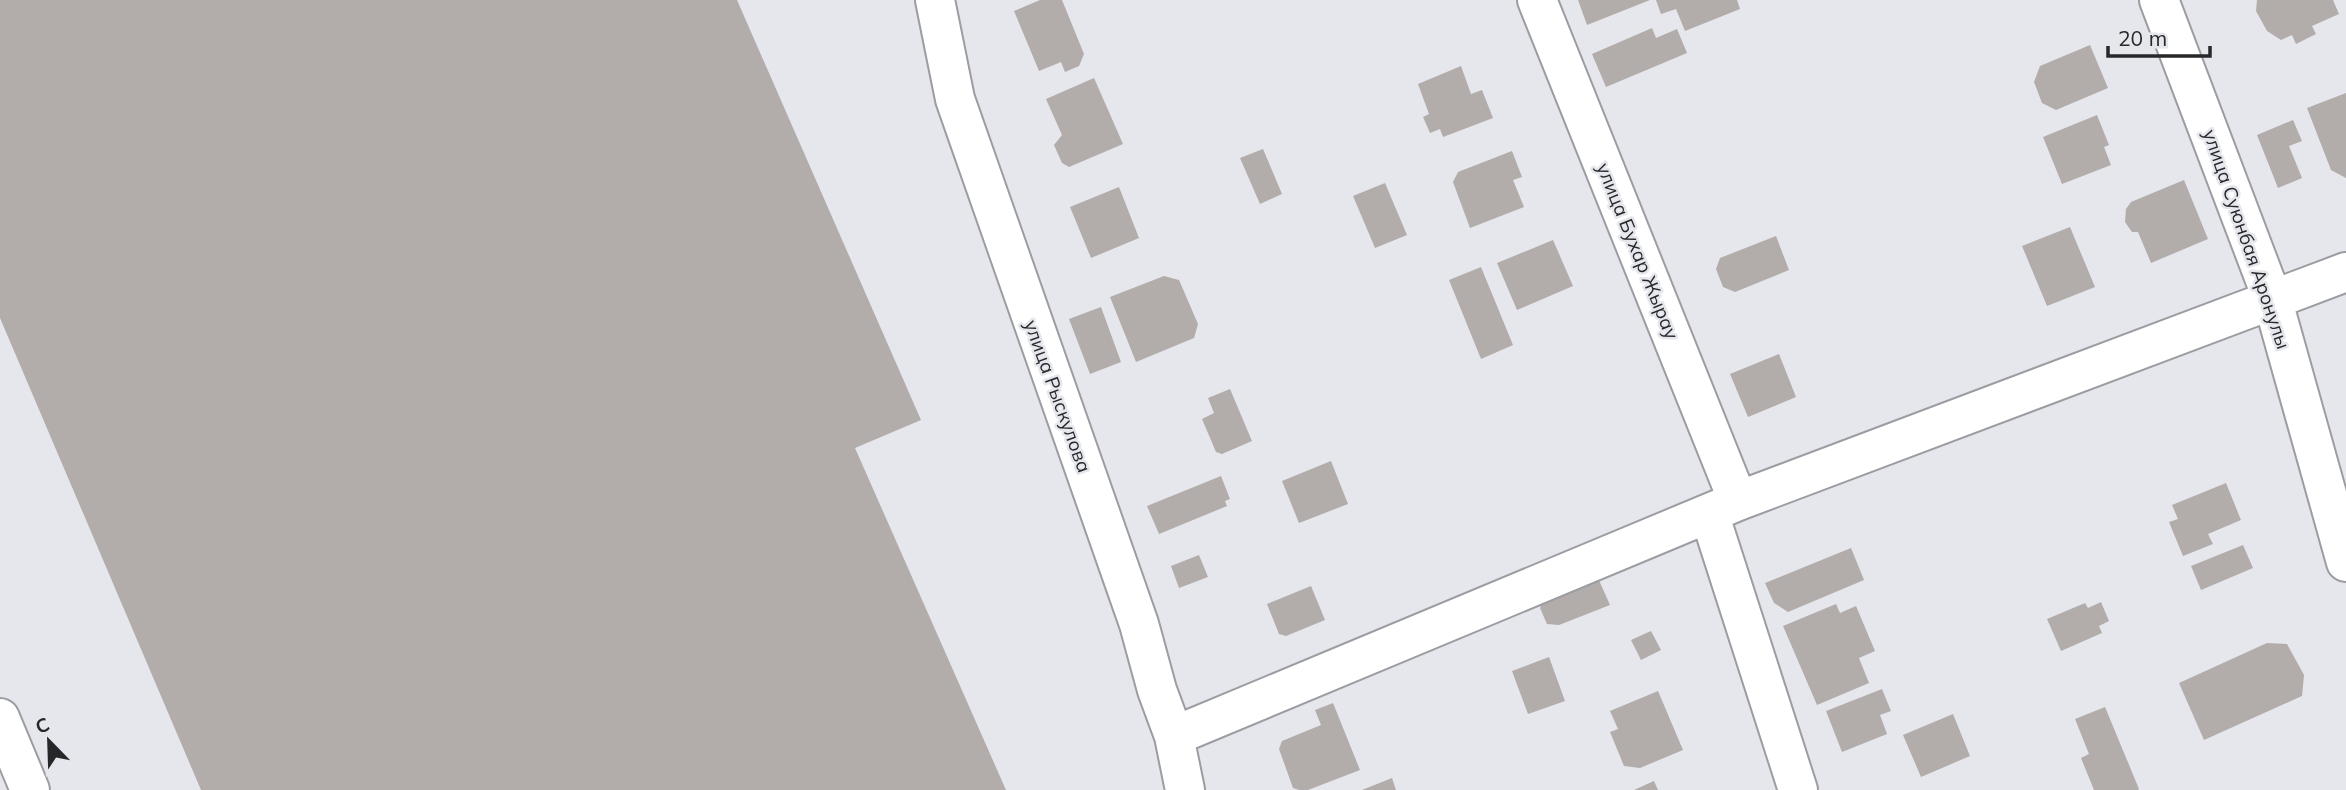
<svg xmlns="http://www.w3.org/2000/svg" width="2346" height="790" font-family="Mulish,sans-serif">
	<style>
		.building { fill: #b2acab }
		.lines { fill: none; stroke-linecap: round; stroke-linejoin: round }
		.minor-casing { stroke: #9c9da2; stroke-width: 42 }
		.minor { stroke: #fff; stroke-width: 38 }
		.labels { text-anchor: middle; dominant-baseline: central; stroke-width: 5; stroke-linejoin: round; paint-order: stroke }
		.street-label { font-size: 19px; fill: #262729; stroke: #e5e7ec }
	</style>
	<rect width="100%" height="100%" fill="#e5e7ec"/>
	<path class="building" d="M0,0H737L921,420L855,448L1006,790H201L0,318Z
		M1040,0H1062L1084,54L1079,66L1065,72L1061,62L1039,71L1014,11Z
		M1578,0H1650L1587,25Z
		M1656,0H1737L1740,9L1685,31L1676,9L1661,14Z
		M2257,0H2333L2339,14L2312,26L2316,34L2296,44L2292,35L2281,40L2267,31L2256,11Z
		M1652,28L1656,38L1677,29L1687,53L1606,87L1592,54Z
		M2090,45L2108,88L2056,110L2042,103L2034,82L2040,66Z
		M1461,66L1471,94L1482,90L1493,118L1443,137L1440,129L1430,133L1423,117L1429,114L1418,84Z
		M1094,78L1123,144L1069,167L1062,163L1054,145L1062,135L1046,99Z
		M2346,93V178L2331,170L2307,108Z
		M2097,115L2109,145L2104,147L2111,165L2062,184L2043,137Z
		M2293,120L2302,141L2289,146L2302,178L2278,188L2257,135Z
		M1263,149L1282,194L1260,204L1240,158Z
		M1512,151L1522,177L1513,180L1524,207L1470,228L1453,182L1458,172Z
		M2184,180L2208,239L2151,263L2138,232H2132L2125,222L2126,209L2131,202Z
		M1385,183L1407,235L1375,248L1353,196Z
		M1119,187L1139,238L1091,258L1070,207Z
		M2070,227L2095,287L2047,306L2022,246Z
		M1776,236L1789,270L1735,292L1723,287L1716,269L1720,258Z
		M1553,240L1573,286L1517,310L1497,263Z
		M1481,267L1513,345L1481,359L1449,280Z
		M1164,276L1179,280L1198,324L1194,338L1136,362L1110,297Z
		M1101,307L1121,362L1090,374L1069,319Z
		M1779,354L1796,397L1748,417L1730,374Z
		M1230,389L1252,441L1222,454L1216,452L1202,419L1214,413L1208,398Z
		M1331,461L1348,504L1299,523L1282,481Z
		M1221,476L1230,499L1225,501L1227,506L1159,534L1147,506Z
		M2226,483L2241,520L2208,534L2213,544L2183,556L2169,522L2178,519L2172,505Z
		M2243,545L2253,568L2201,590L2191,566Z
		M1851,548L1864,580L1788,612L1774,603L1765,583Z
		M1199,555L1208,577L1179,588L1171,566Z
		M1598,578L1610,605L1559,625L1547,624L1540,608L1544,600Z
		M1311,586L1325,620L1286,636L1279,634L1267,604Z
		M2101,602L2109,621L2099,626L2102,633L2061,651L2047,619L2085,603L2088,608Z
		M1836,604L1840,613L1856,606L1875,651L1859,658L1869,683L1817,705L1783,626Z
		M1651,631L1661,650L1641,660L1631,640Z
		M2267,643L2287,644L2304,675L2302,696L2204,740L2179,683Z
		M1549,657L1565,701L1528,714L1512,671Z
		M1882,689L1891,711L1880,715L1887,734L1842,752L1826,711Z
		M1658,691L1683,750L1640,768L1624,766L1610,732L1618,729L1610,711Z
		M1333,703L1360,770L1308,790H1299L1293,788L1279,749L1282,741L1321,725L1315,710Z
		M2105,707L2139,789L2138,790H2094L2081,758L2089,754L2075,719Z
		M1953,714L1970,756L1921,777L1903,735Z
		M1392,778L1396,790H1362Z
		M1654,781L1658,790H1634Z"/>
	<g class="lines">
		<g class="minor-casing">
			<path id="minor" d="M935,0L955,99L1139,624L1157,690L1174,736L1185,790
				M1537,0L1738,501
				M2159,0L2272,298L2346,562
				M1709,513L1798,790
				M0,718L30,790
				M1174,736L1738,501L2346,272"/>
		</g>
		<use href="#minor" class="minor"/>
	</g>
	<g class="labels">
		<g class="street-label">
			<text transform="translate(2247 239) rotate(71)">улица Суюнбая Аронулы</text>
			<text transform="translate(1638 251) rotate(68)">улица Бухар Жырау</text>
			<text transform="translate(1058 396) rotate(70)">улица Рыскулова</text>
		</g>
	</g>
	<g transform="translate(49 741) rotate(337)" stroke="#e5e7ec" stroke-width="5" paint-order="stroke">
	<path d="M0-5L12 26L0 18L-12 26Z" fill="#262729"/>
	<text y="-10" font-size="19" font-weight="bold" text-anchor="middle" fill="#262729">С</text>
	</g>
	<path d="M2108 46v10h102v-10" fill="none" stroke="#262729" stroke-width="3.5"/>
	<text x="2118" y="46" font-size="21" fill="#262729" stroke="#e5e7ec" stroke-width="5" paint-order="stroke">20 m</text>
</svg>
